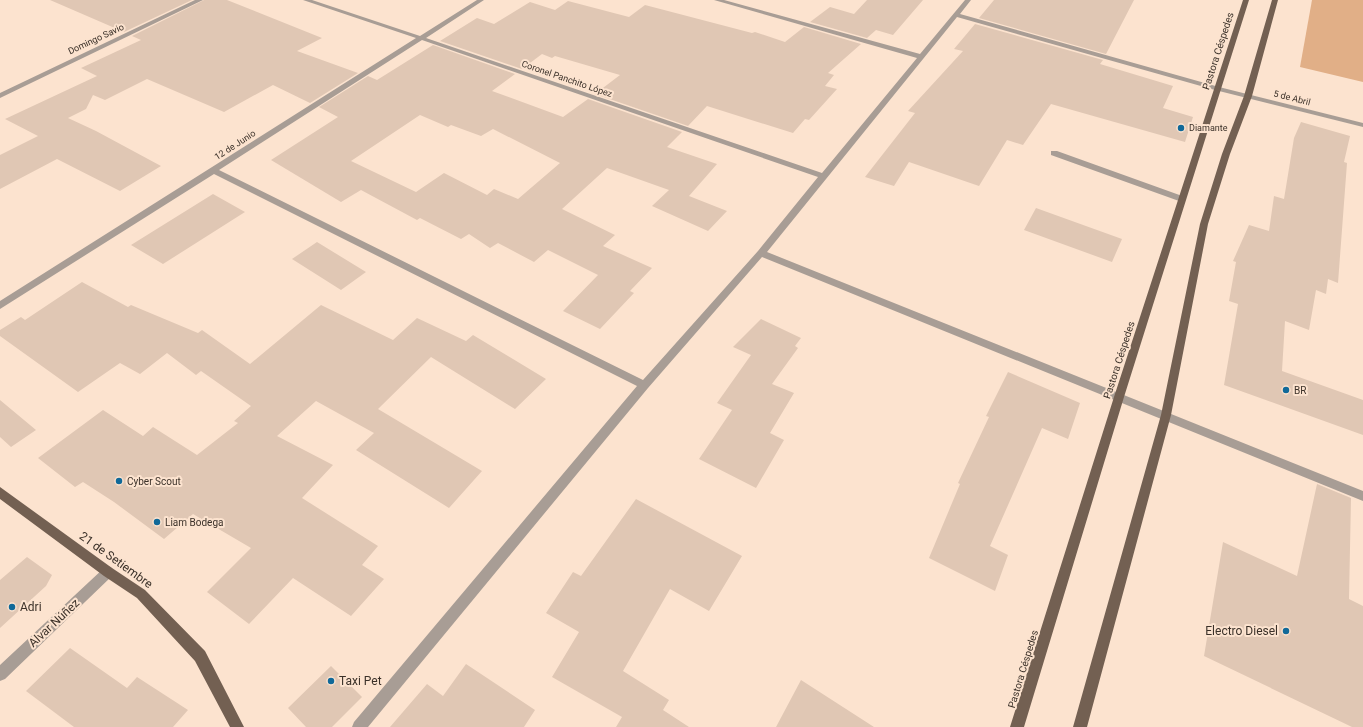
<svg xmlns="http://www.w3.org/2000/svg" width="1363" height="727" font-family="Roboto,sans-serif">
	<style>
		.green { fill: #e1af87 }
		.building { fill: #e0c7b4; fill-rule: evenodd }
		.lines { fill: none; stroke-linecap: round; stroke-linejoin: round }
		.minor { fill: #a89d95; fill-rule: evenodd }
		.major { fill: #736052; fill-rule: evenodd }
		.poi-dot { fill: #106999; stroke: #fce3cf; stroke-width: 1.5 }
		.labels { text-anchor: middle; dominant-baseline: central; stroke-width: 4; stroke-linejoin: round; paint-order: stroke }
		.far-street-label { font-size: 9px; fill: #3b3129; stroke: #fce3cf }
		.far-poi-label { font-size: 9px; fill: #3b3129; stroke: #fce3cf; text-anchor: start }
		.street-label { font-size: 10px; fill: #3b3129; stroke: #fce3cf }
		.poi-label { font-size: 10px; fill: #3b3129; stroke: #fce3cf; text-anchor: start }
		.near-street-label { font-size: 12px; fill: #3b3129; stroke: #fce3cf }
		.near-poi-label { font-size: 12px; fill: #3b3129; stroke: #fce3cf; text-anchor: start }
	</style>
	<rect width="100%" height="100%" fill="#fce3cf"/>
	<path class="green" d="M1312,0H1363V82L1300,67Z"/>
	<path class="building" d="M50,0H192L124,32Z
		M204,0H227L322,38L297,51L358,73L310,103L273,85L224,112L147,79L105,100L93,95L86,109L68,118L96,131L161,166L120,191L57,159L0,189V155L38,136L5,119L97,76L81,68L141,40L132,36Z
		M867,0H923L893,35L876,30L867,38L810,22L830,7L854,14Z
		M994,0H1134L1106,54L979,18Z
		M568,1L629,17L645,5L752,33L755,32L785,42L804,27L861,44L828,73L834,75L825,86L837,89L809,120L805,119L793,133L707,106L688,126L595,94L620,75L555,56L552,58L542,54L522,69L440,41L477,18L494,24L530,2L555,10Z
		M975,24L1103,60L1100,64L1173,86L1163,108L1193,117L1185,142L1051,104L1023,145L1007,140L979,186L909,162L894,186L865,177L915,113L908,111L963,51L954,49Z
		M433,45L515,74L492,91L563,117L588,99L682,132L667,147L717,164L689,196L727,211L708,231L652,206L669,190L607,168L562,209L615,235L603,246L652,268L630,291L634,293L600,329L563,311L598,275L548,250L534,262L498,243L490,248L469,234L461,239L420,218L417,220L361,190L341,202L271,160L338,117L319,107L368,76L377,80ZM420,115L448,127L451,125L481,136L493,129L560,163L518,199L494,189L487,195L444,173L416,192L351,161Z
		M1301,122L1350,136L1344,162L1347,163L1338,283L1328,279L1326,294L1316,290L1309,330L1285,321L1282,371L1363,400V435L1224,385L1238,304L1229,301L1236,262L1233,261L1249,225L1269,231L1274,196L1284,199L1294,138Z
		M213,194L245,212L163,264L131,245Z
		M1036,208L1122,239L1112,262L1024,230Z
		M317,242L366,272L341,290L292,259Z
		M82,282L128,307L131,305L198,333L202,330L250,364L321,305L393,340L417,318L466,341L473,335L546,379L515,409L431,357L378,409L482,471L449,508L356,450L374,433L316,401L277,436L333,465L302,498L378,546L362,565L384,579L351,616L293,578L249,624L207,592L251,548L193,514L164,539L114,502L83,482L75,487L38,458L103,410L143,436L153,427L197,455L238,423L234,421L251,406L201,371L196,375L167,353L140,374L120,363L78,392L0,336V330L21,317L25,320Z
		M761,319L801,338L795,346L798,348L772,384L794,393L770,433L784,440L756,488L699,459L732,410L717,403L751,355L733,347Z
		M1008,372L1080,403L1068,439L1042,428L990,546L1008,555L995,591L929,558L960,484L958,483L989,417L986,416Z
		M0,400L36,430L11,447L0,437Z
		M1317,484L1351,498L1349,599L1363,606V727H1352L1204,656L1223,542L1297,576Z
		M636,499L742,556L709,611L670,589L623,671L669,700L663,710L689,727H616L622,717L552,677L579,632L546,613L573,572L581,576Z
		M27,557L52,575L46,586L0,628V580Z
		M70,648L127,688L137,677L188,710L173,727H74L26,691Z
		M466,664L535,710L524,727H390L427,684L443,696Z
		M331,666L362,697L332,727H306L288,708Z
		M801,680L874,727H776Z"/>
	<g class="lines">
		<path class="minor" d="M195,0H203L0,98V93Z
			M303,0H312L420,36L477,0H484L426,38L822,173L917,58L714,0H724L920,54L965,0H971L960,14L1219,87L1363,123V127L1215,90L957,17L767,252L1363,491V501L762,257L648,388L368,727H352L354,722L637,386L214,174L0,309V301L416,38ZM422,40L818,177L758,251L643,380L219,170Z
			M1051,151H1057L1185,197L1186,199L1182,202L1179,201L1051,155Z
			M108,566L112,568L114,572L112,576L5,679L0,681V665L104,568Z"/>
		<path class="major" d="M1243,0H1249L1124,397L1024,727H1010L1114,397Z
			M1272,0H1278L1252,96L1230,154L1208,224L1171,415L1087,727H1073L1161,415L1200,224L1222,154L1244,96Z
			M0,487L112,568L145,590L205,651L244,727H230L195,661L137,598L104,576L0,499Z"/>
	</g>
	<g class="poi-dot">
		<circle cx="1181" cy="128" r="4"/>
		<circle cx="1286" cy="390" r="4"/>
		<circle cx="119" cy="481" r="4"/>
		<circle cx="157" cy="522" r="4"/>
		<circle cx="12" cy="607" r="4"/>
		<circle cx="1286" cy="631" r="4"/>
		<circle cx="331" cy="681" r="4"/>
	</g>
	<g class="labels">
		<g class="far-street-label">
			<text transform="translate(96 39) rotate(-25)">Domingo Savio</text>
			<text transform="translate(567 79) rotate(19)">Coronel Panchito López</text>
			<text transform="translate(1292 98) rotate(14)">5 de Abril</text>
			<text transform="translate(235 145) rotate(-33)">12 de Junio</text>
		</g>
		<g class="far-poi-label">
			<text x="1189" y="128">Diamante</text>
		</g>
		<g class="street-label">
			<text transform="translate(1218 51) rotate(-72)">Pastora Céspedes</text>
			<text transform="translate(1119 360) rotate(-72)">Pastora Céspedes</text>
			<text transform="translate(1023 669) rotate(-73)">Pastora Céspedes</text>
		</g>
		<g class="poi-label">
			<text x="1294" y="390">BR</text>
			<text x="127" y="481">Cyber Scout</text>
			<text x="165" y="522">Liam Bodega</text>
		</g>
		<g class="near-street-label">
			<text transform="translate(116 560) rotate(36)">21 de Setiembre</text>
			<text transform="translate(54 623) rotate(-43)">Alvar Núñez</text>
		</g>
		<g class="near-poi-label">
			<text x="20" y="607">Adri</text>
			<text x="1278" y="631" text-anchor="end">Electro Diesel</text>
			<text x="339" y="681">Taxi Pet</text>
		</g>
	</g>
</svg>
